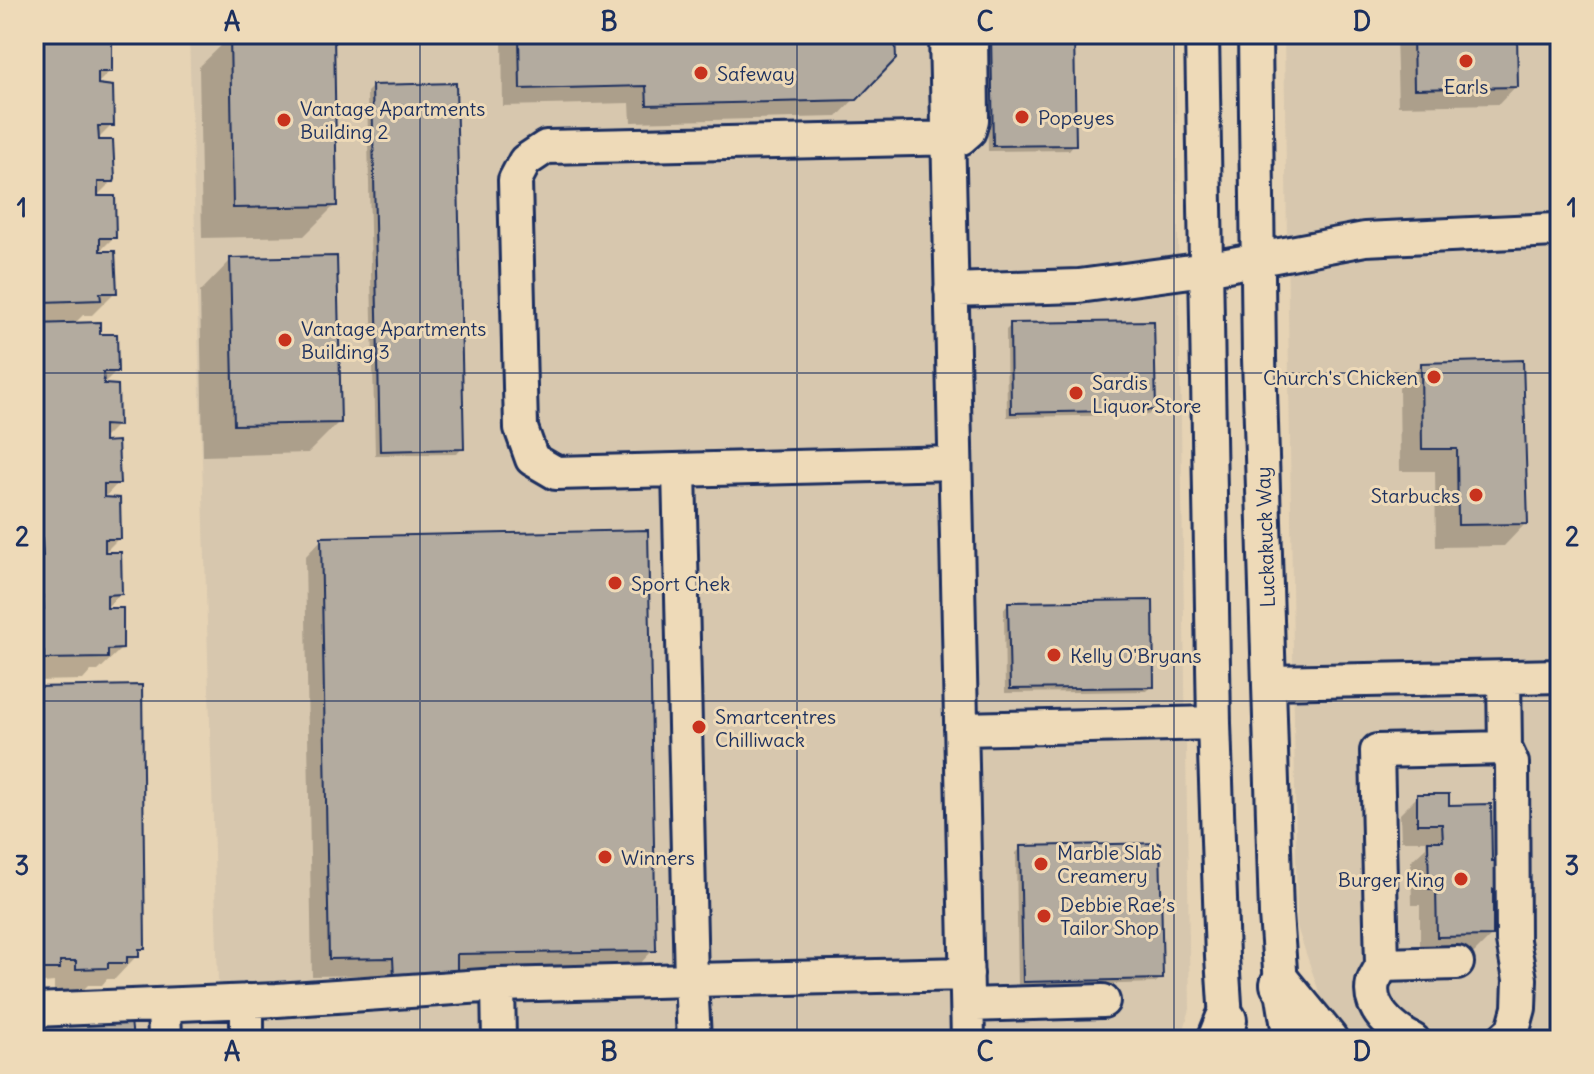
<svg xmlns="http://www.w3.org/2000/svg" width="1594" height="1074" font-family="Delius,sans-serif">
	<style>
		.built { fill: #d7c7ae }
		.shadow { fill: #0003 }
		.building { fill: #b3ab9f; stroke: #1b2f5e; stroke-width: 2 }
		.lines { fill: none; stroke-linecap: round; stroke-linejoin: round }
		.minor-casing { stroke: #1b2f5e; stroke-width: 38 }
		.major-casing { stroke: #1b2f5e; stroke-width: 46 }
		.minor { stroke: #eedab8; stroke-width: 32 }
		.major { stroke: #eedab8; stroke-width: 40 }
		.grid { fill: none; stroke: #1b2f5e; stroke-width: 2; stroke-opacity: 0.55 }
		.poi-dot { fill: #c8321e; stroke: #eedab8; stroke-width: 3 }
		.labels { text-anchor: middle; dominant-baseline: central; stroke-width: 6; stroke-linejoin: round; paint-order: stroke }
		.poi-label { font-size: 20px; fill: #1b2f5e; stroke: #eedab8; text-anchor: start }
		.street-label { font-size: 20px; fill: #1b2f5e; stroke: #eedab8 }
		.neatline { fill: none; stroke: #1b2f5e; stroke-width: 3 }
		.grid-label { font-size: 26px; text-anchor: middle; font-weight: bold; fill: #1b2f5e }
	</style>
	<rect width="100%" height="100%" fill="#e6d3b4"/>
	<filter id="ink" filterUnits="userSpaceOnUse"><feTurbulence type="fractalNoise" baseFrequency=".0125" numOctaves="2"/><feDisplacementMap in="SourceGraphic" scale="16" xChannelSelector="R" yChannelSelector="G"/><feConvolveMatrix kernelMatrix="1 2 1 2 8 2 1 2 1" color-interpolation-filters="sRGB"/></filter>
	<g filter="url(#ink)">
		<path class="built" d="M189,34H1175L1190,1009L1181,1040H34V1023L219,1016Z
			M1284,34H1560V1040H1344L1332,1030L1297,927Z"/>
		<path class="shadow" d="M34,34H110V71L95,86L112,125L94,143L112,181L95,198L114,237L97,254L115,292L92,315H83L74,324L98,336L116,371L101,386L117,425L102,440L118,483L103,499L119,538L102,555L120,594L104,610L121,649L98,671H91L83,680L34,681Z
			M502,34H893L894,58L837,117L631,122L630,103L503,106Z
			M986,34H1072L1074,144L1069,150L988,151Z
			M1396,34H1515L1516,86L1499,104L1398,106Z
			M231,36L335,205L304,236L202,238L199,67Z
			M372,87L462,448L457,454L375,455L367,92Z
			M231,260L339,422L308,453L203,456L200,292Z
			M1011,325L1154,410L1148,415L1007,417L1006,330Z
			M1421,365L1526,523L1504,546L1436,547L1435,471H1400L1399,388Z
			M322,539L653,950L636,968L455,971L377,995V975L312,976L305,557Z
			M1009,604L1152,686L1147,691L1005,693L1004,609Z
			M34,689L143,949L115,979H107L102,985H88L83,990L54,991V982L44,983L34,991Z
			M1418,796L1447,807L1490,863L1498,888L1491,895V936L1474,953L1420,954V905H1412L1411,861L1426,847V841H1401L1400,814Z
			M1021,848L1161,978L1155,983L1018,987L1016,853Z"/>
		<path class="building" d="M34,34H112V72H98V84L113,86L114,126H98L99,140H113L115,179L114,182H98V196H115L116,238H100V251H115L117,293H100L101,300L43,302V295H34V253H37L34,241V198H36V182H34Z
			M230,34H334L337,206L233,208Z
			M519,34H895L896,59L857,100L647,105L646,86L520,89Z
			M991,34H1074L1076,145L993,146Z
			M1413,34H1517L1518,87L1414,89Z
			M456,83L464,449L380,451L372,85Z
			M337,256L341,423L234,425L230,258Z
			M1154,321L1156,410L1011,413L1010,323Z
			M100,322V334H117L118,372H103L104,384L118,385L119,426L104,425V442L118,441L120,484H104V497L120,498L121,539H105V552H121L122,594L107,595V608H123V649L108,650V658L44,659V652H38V644H34V610L44,609L43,596H34V556H43L42,539L34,540V499L42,498L41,484H34V443H40V429H34V385H40L39,371H34V324Z
			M1523,360L1528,524L1458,525L1457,449H1422L1421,363Z
			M648,530L656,951L457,954V977L394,978L393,958L329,959L321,537Z
			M1153,600L1154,687L1010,689L1008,602Z
			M142,685L145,949H139V957H127V963H108V968L76,969V961H60V969H34V687Z
			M1417,794H1449V805L1491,804L1492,861H1499L1500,888L1493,889V936L1437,937L1436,889H1429L1428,841H1443L1442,824H1417Z
			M1160,843L1163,979L1023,982L1020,846Z
			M131,1020L133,1040H34V1026Z"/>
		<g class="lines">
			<g class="minor-casing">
				<path id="minor" d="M946,34L968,1040
					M1202,34L1214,723L1222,957L1226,1020L1231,1040
					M1255,34L1259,358L1276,914L1281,984L1290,1040
					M951,290L1079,286L1206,269L1365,239L1555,230
					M955,463L556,473L532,459L521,428L515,180L525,161L546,147L961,138L969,131L972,120L971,34
					M679,470L691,980L967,974
					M1270,682L1560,676
					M961,729L1214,723
					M1457,963L1382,965L1377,751L1505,748L1504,677
					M1382,965C1380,970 1375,977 1373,983C1367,1008 1393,1030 1413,1040
					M498,985L499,1040
					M247,1001V1040
					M164,1005L165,1040
					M968,1005L1103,1001
					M34,1010L277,1000L498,985L691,980L694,1040
					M1502,1040L1513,1030L1519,1008L1520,979L1513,941L1512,763L1505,748"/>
			</g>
			<g class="major-casing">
				<path id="major" d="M1281,984L1327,1040
					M1218,1040L1226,1020"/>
			</g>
			<use href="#minor" class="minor"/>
			<use href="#major" class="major"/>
		</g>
	</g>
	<path class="grid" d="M420,34V1040M797,34V1040M1174,34V1040M34,373H1560M34,701H1560"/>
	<g class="poi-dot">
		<circle cx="1466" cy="61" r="8"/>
		<circle cx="701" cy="73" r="8"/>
		<circle cx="1022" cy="117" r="8"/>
		<circle cx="284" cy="120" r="8"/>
		<circle cx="285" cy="340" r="8"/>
		<circle cx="1434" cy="377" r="8"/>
		<circle cx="1076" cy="393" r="8"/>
		<circle cx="1476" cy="495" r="8"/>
		<circle cx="615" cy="583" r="8"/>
		<circle cx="1054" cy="655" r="8"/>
		<circle cx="699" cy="727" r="8"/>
		<circle cx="605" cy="857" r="8"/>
		<circle cx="1041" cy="864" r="8"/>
		<circle cx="1461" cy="879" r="8"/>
		<circle cx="1044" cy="916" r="8"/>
	</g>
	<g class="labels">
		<g class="poi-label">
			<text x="717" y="73">Safeway</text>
			<text x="1466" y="86" text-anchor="middle">Earls</text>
			<text x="300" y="108">Vantage Apartments<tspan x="300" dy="23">Building 2</tspan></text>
			<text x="1038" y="117">Popeyes</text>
			<text x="301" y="328">Vantage Apartments<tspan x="301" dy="23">Building 3</tspan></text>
			<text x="1418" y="377" text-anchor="end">Church's Chicken</text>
			<text x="1092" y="382">Sardis<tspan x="1092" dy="23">Liquor Store</tspan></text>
			<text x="1460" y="495" text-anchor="end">Starbucks</text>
			<text x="631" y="583">Sport Chek</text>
			<text x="1070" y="655">Kelly O'Bryans</text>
			<text x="715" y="716">Smartcentres<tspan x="715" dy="23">Chilliwack</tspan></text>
			<text x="1057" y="852">Marble Slab<tspan x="1057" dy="23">Creamery</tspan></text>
			<text x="621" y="857">Winners</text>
			<text x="1445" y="879" text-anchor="end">Burger King</text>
			<text x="1060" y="904">Debbie Rae’s<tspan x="1060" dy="23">Tailor Shop</tspan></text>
		</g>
		<g class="street-label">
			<text transform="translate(1265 537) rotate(-92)">Luckakuck Way</text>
		</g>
	</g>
	<rect width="1594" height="1074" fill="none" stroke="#eedab8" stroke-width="88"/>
	<rect x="44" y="44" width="1506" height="986" class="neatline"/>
	<g class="grid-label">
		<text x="232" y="31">A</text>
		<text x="609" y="31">B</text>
		<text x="985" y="31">C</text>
		<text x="1362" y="31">D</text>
		<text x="22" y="217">1</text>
		<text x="1572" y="217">1</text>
		<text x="22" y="546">2</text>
		<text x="1572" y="546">2</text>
		<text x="22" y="875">3</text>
		<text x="1572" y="875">3</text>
		<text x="232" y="1061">A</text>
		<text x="609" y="1061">B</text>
		<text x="985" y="1061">C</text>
		<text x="1362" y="1061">D</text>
	</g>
</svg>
